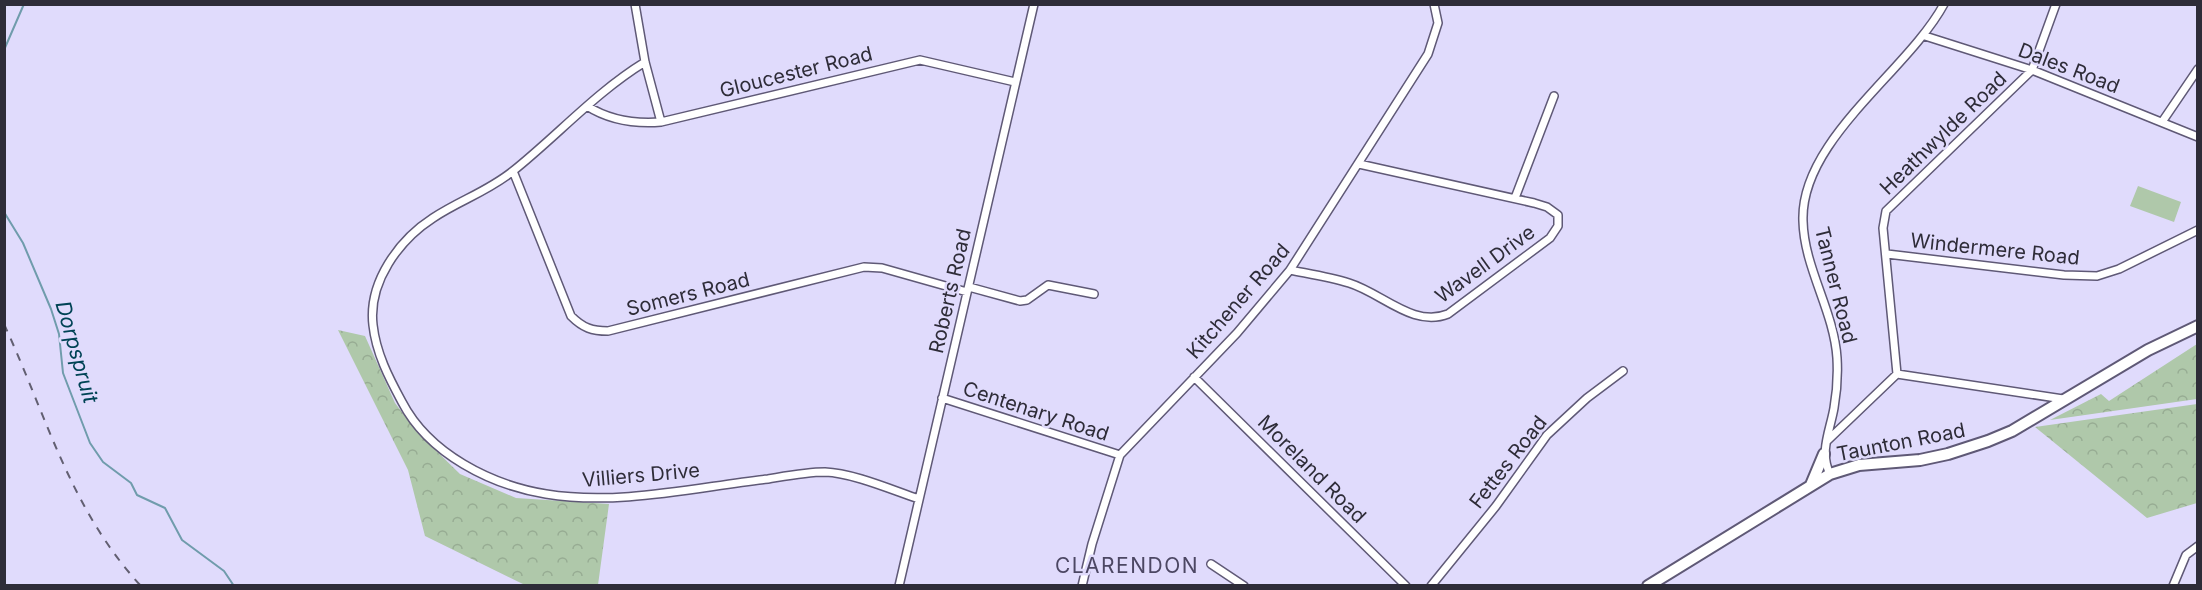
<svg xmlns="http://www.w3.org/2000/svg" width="2202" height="590" font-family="Inter,sans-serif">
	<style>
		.forest { fill: url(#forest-crowns) }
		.pitch { fill: #afc8aa }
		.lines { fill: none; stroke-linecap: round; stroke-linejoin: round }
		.stream { stroke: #709cac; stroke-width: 2 }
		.street-casing { stroke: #5f5976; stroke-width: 10 }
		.secondary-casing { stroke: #5f5976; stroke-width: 14 }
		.street { stroke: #fff; stroke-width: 7 }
		.secondary { stroke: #fff; stroke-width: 10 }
		.rail { stroke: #625f71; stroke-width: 2; stroke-dasharray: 8 8; stroke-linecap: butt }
		.labels { text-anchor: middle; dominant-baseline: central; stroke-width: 5; stroke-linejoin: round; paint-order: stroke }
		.street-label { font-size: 20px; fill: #2e2c38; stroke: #e0dbfc }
		.water-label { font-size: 21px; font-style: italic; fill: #004355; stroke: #e0dbfc }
		.neighbourhood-label { font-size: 21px; letter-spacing: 1.5px; fill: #4c4763; stroke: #e0dbfc }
	</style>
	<defs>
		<pattern id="forest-crowns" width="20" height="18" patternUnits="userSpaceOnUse" patternTransform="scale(1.5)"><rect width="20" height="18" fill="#afc8aa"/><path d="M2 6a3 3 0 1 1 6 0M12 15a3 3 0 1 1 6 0" fill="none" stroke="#97ac93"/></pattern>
	</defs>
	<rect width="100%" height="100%" fill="#e0dbfc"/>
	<path class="forest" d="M338,330L365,336L395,403L417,432L460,474L516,498L609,504L598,585H525L425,536L408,470Z
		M2197,344V399L2050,420L2101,394L2109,401Z
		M2197,404V503L2147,518L2035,427Z"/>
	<path class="pitch" d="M2138,186L2181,202L2174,222L2130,206Z"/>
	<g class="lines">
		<path class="stream" d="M4,50L24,4
			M4,212L23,243L51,309L59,334L63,373L90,443L103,462L131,483L137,495L165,508L182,540L224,571L234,586"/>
		<g class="street-casing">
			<path id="street" d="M635,4L645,62L661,122
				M1925,36L2032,70L2198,137
				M645,62C596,92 558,135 513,171C487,192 460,200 433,218C399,240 368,282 373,325C376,353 389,378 402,402C429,454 491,485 546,494C619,506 696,487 768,479C786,476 806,472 825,472C853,473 892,490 919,499
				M587,106C609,120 635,124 661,122L920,60L1015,82
				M2162,122L2198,69
				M513,171L571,316C583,328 592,331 608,331L864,267L882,268L967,292
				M1515,198L1554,96
				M1887,254L2064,275L2097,276L2119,269L2198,230
				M1290,270C1310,274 1330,277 1349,283C1382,293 1413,328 1448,314L1550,238L1558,226V215L1547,207L1534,203L1359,164
				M969,287L1020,301L1027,300L1048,285L1094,294
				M1897,374L2063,399
				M1194,377L1406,586
				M942,398L1120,455
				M1827,441L1897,374L1883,228L1886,211L2032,70L2056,4
				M1830,474C1819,452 1830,431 1834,408C1837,391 1838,375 1837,358C1834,311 1804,268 1803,221C1800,140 1908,71 1944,4
				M1211,564L1244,586
				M899,586L1034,4
				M1082,586L1092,544L1120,455L1237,333L1290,270L1428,54L1438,23L1434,4
				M1431,586L1496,506L1547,435L1587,398L1623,371
				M2173,586L2186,555L2198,546"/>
		</g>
		<g class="secondary-casing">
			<path id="secondary" d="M1811,485L1824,454
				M1648,586L1830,474L1859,465L1920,460L1948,454L1988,441L2012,431L2148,350L2198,326"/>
		</g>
		<use href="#street" class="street"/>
		<use href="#secondary" class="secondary"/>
		<path class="rail" d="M4,324C47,417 70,509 141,586"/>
	</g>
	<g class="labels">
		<g class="street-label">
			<text transform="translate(2069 68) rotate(21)">Dales Road</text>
			<text transform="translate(796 72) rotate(-14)">Gloucester Road</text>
			<text transform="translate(1943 133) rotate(-44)">Heathwylde Road</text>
			<text transform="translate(1995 249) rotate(6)">Windermere Road</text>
			<text transform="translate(1485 264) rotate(-36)">Wavell Drive</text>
			<text transform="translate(1836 285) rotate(76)">Tanner Road</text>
			<text transform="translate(950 291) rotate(-77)">Roberts Road</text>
			<text transform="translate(688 294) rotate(-14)">Somers Road</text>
			<text transform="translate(1238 301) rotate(-49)">Kitchener Road</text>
			<text transform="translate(1036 411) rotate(18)">Centenary Road</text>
			<text transform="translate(1901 442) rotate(-11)">Taunton Road</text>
			<text transform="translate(1508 462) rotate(-52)">Fettes Road</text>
			<text transform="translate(1312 469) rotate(45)">Moreland Road</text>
			<text transform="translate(641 475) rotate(-5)">Villiers Drive</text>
		</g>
		<g class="water-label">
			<text transform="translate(77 352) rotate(74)">Dorpspruit</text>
		</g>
		<g class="neighbourhood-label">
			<text x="1127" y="565">CLARENDON</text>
		</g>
	</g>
	<rect width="2202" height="590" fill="none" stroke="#2e2c38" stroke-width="12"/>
</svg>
